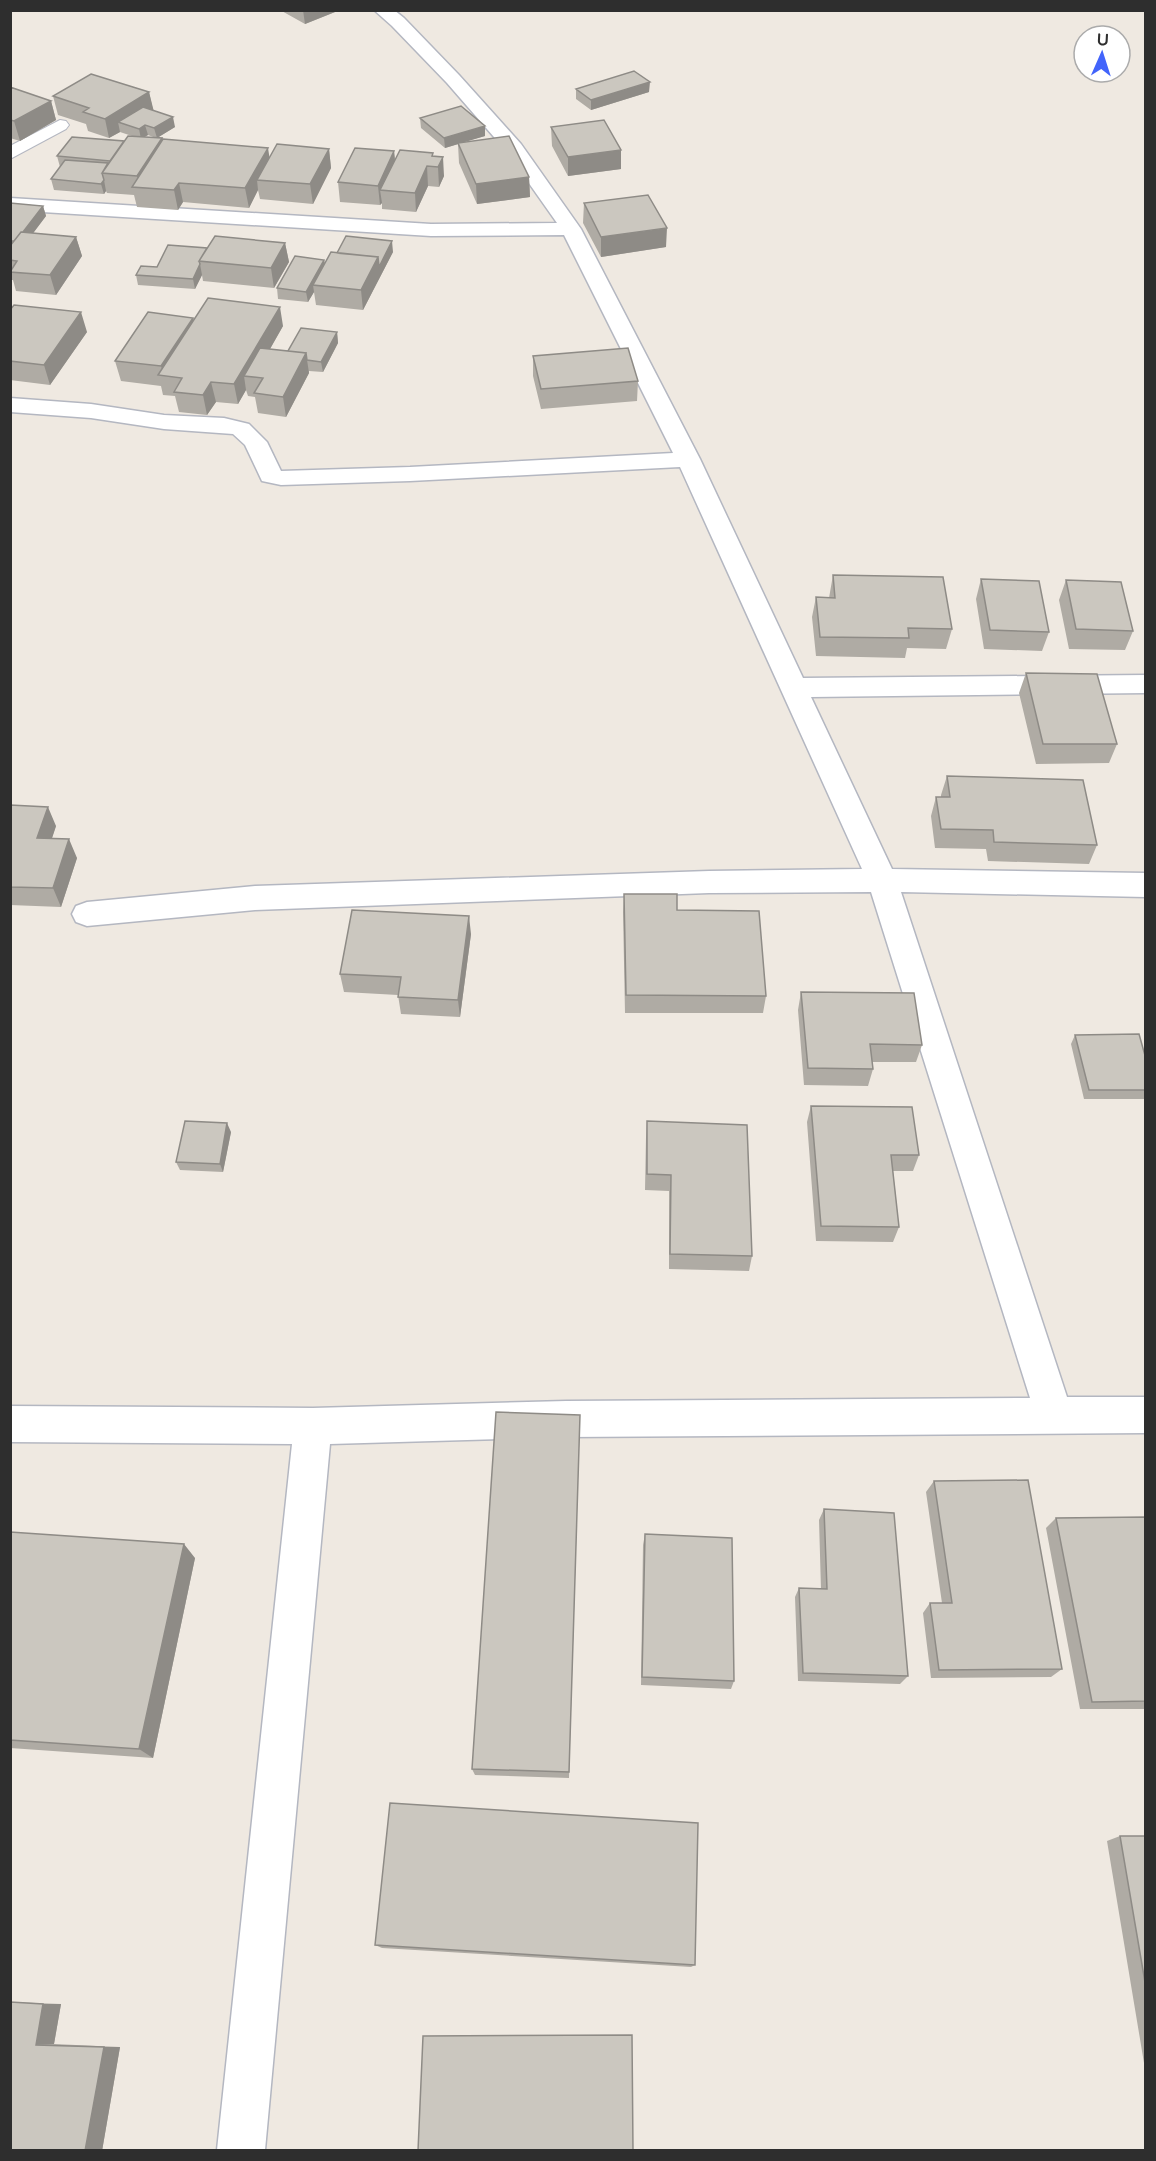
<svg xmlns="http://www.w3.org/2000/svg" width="1156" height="2161" font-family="'Varela Round',sans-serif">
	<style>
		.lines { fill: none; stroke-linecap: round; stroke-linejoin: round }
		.service-casing { stroke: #b4b7c1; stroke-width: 2 }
		.minor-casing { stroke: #b4b7c1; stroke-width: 3 }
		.service { fill: #fff; fill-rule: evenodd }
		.minor { fill: #fff; fill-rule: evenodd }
		.wall { fill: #afaba4; fill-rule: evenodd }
		.shaded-wall { fill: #8e8b86 }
		.building { fill: #cbc7bf; stroke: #8e8b86; stroke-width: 1.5 }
	</style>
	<rect width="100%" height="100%" fill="#efe9e1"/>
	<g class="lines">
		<g class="service-casing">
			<path id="service" d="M60,120L66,121L69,125L66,129L10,159V146Z"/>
		</g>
		<g class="minor-casing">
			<path id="minor" d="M374,10H394L404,18L459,75L521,144L581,229L700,459L803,678L1146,675V693L811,697L892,869L1146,873V897L901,892L1067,1397H1146V1433L566,1437L330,1444L265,2150H217L292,1444L10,1442V1406L313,1408L566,1401L1030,1398L871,892L709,893L255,910L87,926L76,922L72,914L76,906L87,902L255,886L709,871L862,869L680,467L410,481L281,485L262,481L245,445L233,434L164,429L91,418L10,412V398L91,404L164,415L224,418L249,424L267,442L281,471L410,467L673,453L564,235L431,236L10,210V198L431,224L557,223L507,152L447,83L392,26Z"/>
		</g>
		<use href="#service" class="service"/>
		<use href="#minor" class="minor"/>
	</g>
	<path class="wall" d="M280,10H340L305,24Z
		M10,87L51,101L56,120L20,141L10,138Z
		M576,89L649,92L591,110L576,99Z
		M149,92L153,110L175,127L157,138L162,141L269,157L329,149L331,168L313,204L260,199L258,190L249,208L183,202L178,210L137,207L134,195L107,193L106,191L104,194L54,190L51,179L60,167L57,156L124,141L132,136L120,132L109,138L88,131L86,124L58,115L53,96ZM148,135L156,138L144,137Z
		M420,118L485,136L463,142L529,177L530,197L477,204L459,163L458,144L445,148L421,128Z
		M551,127L621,150V169L568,176L552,146Z
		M394,151L395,160L433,153V156L444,176L439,187L428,186L416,212L382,209V203L380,205L340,202L338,182Z
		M10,203L43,206L46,216L33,233L76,237L82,256L56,295L16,291L13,280H10Z
		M584,203L666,247L601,257L583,223Z
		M285,243L289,262L274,288L203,281L202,275L195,289L138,285L136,275L207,248Z
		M393,252L363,310L316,305L314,292L308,302L278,299L277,288L324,260L325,263L337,253Z
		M10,310L87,332L50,385L10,380Z
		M193,321L283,326L270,349L288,351L337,332L338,343L323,372L309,371V373L286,417L258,413L255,397L248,396L246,390L238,404L216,402L207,415L179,412L175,396L163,395L161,386L121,381L115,361Z
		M533,356L638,381L637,401L541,409L533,376Z
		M833,575L952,629L946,649L907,648L905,658L816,656L812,617L816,597L829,598Z
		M981,579L1049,632L1042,651L984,649L976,599Z
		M1066,580L1133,631L1125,650L1069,649L1059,600Z
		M1026,673L1117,744L1109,763L1036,764L1019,693Z
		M947,776L1097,845L1089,864L988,861L986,849L935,848L931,816L936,797H941V795Z
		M10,805L56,826L52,838L77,858L61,907L10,905Z
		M624,894L677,910L766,996L763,1013H625L623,912Z
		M471,934L460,1017L401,1014L398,995L344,992L340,974Z
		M801,992L922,1045L916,1062H872L873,1069L868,1086L804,1085L798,1010Z
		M1075,1035L1146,1059V1099H1084L1071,1044Z
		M811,1106L919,1155L913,1171H893L899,1227L893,1242L816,1241L807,1122Z
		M647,1121L752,1256L749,1271L669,1269V1191L645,1190L646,1137Z
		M231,1132L223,1172L180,1170L176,1162Z
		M580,1415L569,1778L475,1775L472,1769Z
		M934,1481L1062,1669L1051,1677L931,1678L923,1613L930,1603H942L926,1492Z
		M824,1509L908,1676L900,1684L798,1681L795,1597L799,1588L821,1589L819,1520Z
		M1146,1517V1709H1080L1046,1528L1056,1518Z
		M10,1532L195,1558L153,1758L10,1748Z
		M645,1534L734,1681L731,1689L641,1685L643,1545Z
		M1120,1836H1146V2069H1145L1107,1841Z
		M375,1945L695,1965L691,1967L382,1948Z
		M10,2002L61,2004L54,2044L120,2047L102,2151H10Z"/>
	<path class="shaded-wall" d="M303,10H340L305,24Z
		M650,82L649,92L591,110V100Z
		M149,92L154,112L118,122L120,132L109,138L105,119Z
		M51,101L56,120L20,141L14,121Z
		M173,117L175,127L157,138L154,128Z
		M145,125L148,135L141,139L139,129Z
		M485,126V136L445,148L444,138Z
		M162,138L166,158L140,188L137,176Z
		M268,148L271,167L257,180L258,190L249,208L245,188Z
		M329,149L331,168L313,204L310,184Z
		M621,150V169L568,176V157Z
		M394,151L396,171L380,190L382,203L380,205L378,186Z
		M443,157L444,176L439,187L438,167Z
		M427,166L428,186L416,212L415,193Z
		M529,177L530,197L477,204L476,184Z
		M104,180L106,191L104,194L101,184Z
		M179,183L183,202L178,210L174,190Z
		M43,206L46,216L19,252L15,241Z
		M667,228L666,247L601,257V237Z
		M76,237L82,256L56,295L50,275Z
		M392,241L393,252L363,310L361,290L378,257Z
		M285,243L289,262L274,288L271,268Z
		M324,260L326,270L313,285L314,292L308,302L306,292Z
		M200,264L202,275L195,289L193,279Z
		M280,307L283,326L254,377L244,376L246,390L238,404L234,384Z
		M81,312L87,332L50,385L44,365Z
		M193,318L197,338L164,376L161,366Z
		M337,332L338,343L323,372L321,362Z
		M306,353L309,373L286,417L283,397Z
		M211,382L216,402L207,415L203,395Z
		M48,807L56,826L46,856L37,838Z
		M69,839L77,858L61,907L53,888Z
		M469,916L471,934L460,1017L458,1000Z
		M227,1123L231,1132L223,1172L220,1164Z
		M184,1544L195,1558L153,1758L139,1749Z
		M43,2004H61L54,2044L36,2045Z
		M104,2047H120L102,2151H85Z"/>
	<path class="building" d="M634,71L650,82L591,100L576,89Z
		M91,74L149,92L105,119L83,112L89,108L53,96Z
		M10,87L51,101L14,121L10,120Z
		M461,106L485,126L444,138L420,118Z
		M143,107L173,117L154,128L145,125L139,129L118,122Z
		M604,120L621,150L568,157L551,127Z
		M128,136L162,138L137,176L102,173Z
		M509,136L529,177L476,184L458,143Z
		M72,137L124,141L110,161L57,156Z
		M163,139L268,148L245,188L179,183L174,190L132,187Z
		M277,144L329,149L310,184L257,180Z
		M355,148L394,151L378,186L338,182Z
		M400,150L433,153L432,156L443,157L438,167L427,166L415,193L380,190Z
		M65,160L108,163L102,173L104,180L101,184L51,179Z
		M648,195L667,228L601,237L584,203Z
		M10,203L43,206L23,232H21L14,241H10Z
		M21,232L76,237L50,275L10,272L17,261L10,260V246Z
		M215,236L285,243L271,268L199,261Z
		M346,236L392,241L379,267L378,257L337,253Z
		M168,245L207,248L199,261L200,264L193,279L136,275L141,266L157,267Z
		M331,252L378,257L361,290L313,285Z
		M295,256L324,260L306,292L277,288Z
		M208,298L280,307L234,384L211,382L203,395L174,392L182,378L158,375Z
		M14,305L81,312L44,365L10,361V310Z
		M148,312L193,318L161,366L115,361Z
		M301,328L337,332L321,362L307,360L306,353L288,351Z
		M260,348L306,353L283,397L254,393L263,378L244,376Z
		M628,348L638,381L541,389L533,356Z
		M833,575L943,577L952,629L908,628L909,638L820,637L816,597L835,598Z
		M981,579L1039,581L1049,632L990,630Z
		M1066,580L1121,582L1133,631L1076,629Z
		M1026,673L1097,674L1117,744H1043Z
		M947,776L1083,780L1097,845L994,842L993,830L941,829L936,797H950Z
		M10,805L48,807L37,838L69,839L53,888L10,887Z
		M624,894H677V910L759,911L766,996L626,995Z
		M352,910L469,916L458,1000L398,997L401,977L340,974Z
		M801,992L914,993L922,1045L870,1044L873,1069L808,1068Z
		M1139,1034L1146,1059V1090H1089L1075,1035Z
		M811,1106L912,1107L919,1155H891L899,1227L821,1226Z
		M185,1121L227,1123L220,1164L176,1162Z
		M647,1121L747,1125L752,1256L670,1254L671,1175L647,1174Z
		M496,1412L580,1415L569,1772L472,1769Z
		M1028,1480L1062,1669L939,1670L930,1603H952L934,1481Z
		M824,1509L894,1513L908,1676L803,1673L799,1588L827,1589Z
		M1146,1517V1701L1092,1702L1056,1518Z
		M10,1532L184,1544L139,1749L10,1740Z
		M645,1534L732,1538L734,1681L642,1677Z
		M390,1803L698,1823L695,1965L375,1945Z
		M1120,1836H1146V1988Z
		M10,2002L43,2004L36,2045L104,2047L85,2151H10Z
		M632,2035L633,2151H418L423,2036Z"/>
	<rect width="1156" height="2161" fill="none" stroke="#2e2e2e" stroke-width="24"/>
	<g transform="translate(1102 54) rotate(3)"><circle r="28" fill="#ffffff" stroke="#ababab" stroke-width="1.5"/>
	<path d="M0-4.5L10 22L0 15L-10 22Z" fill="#4264fb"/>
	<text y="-9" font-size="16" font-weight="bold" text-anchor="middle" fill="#2e2e2e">U</text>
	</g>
</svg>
